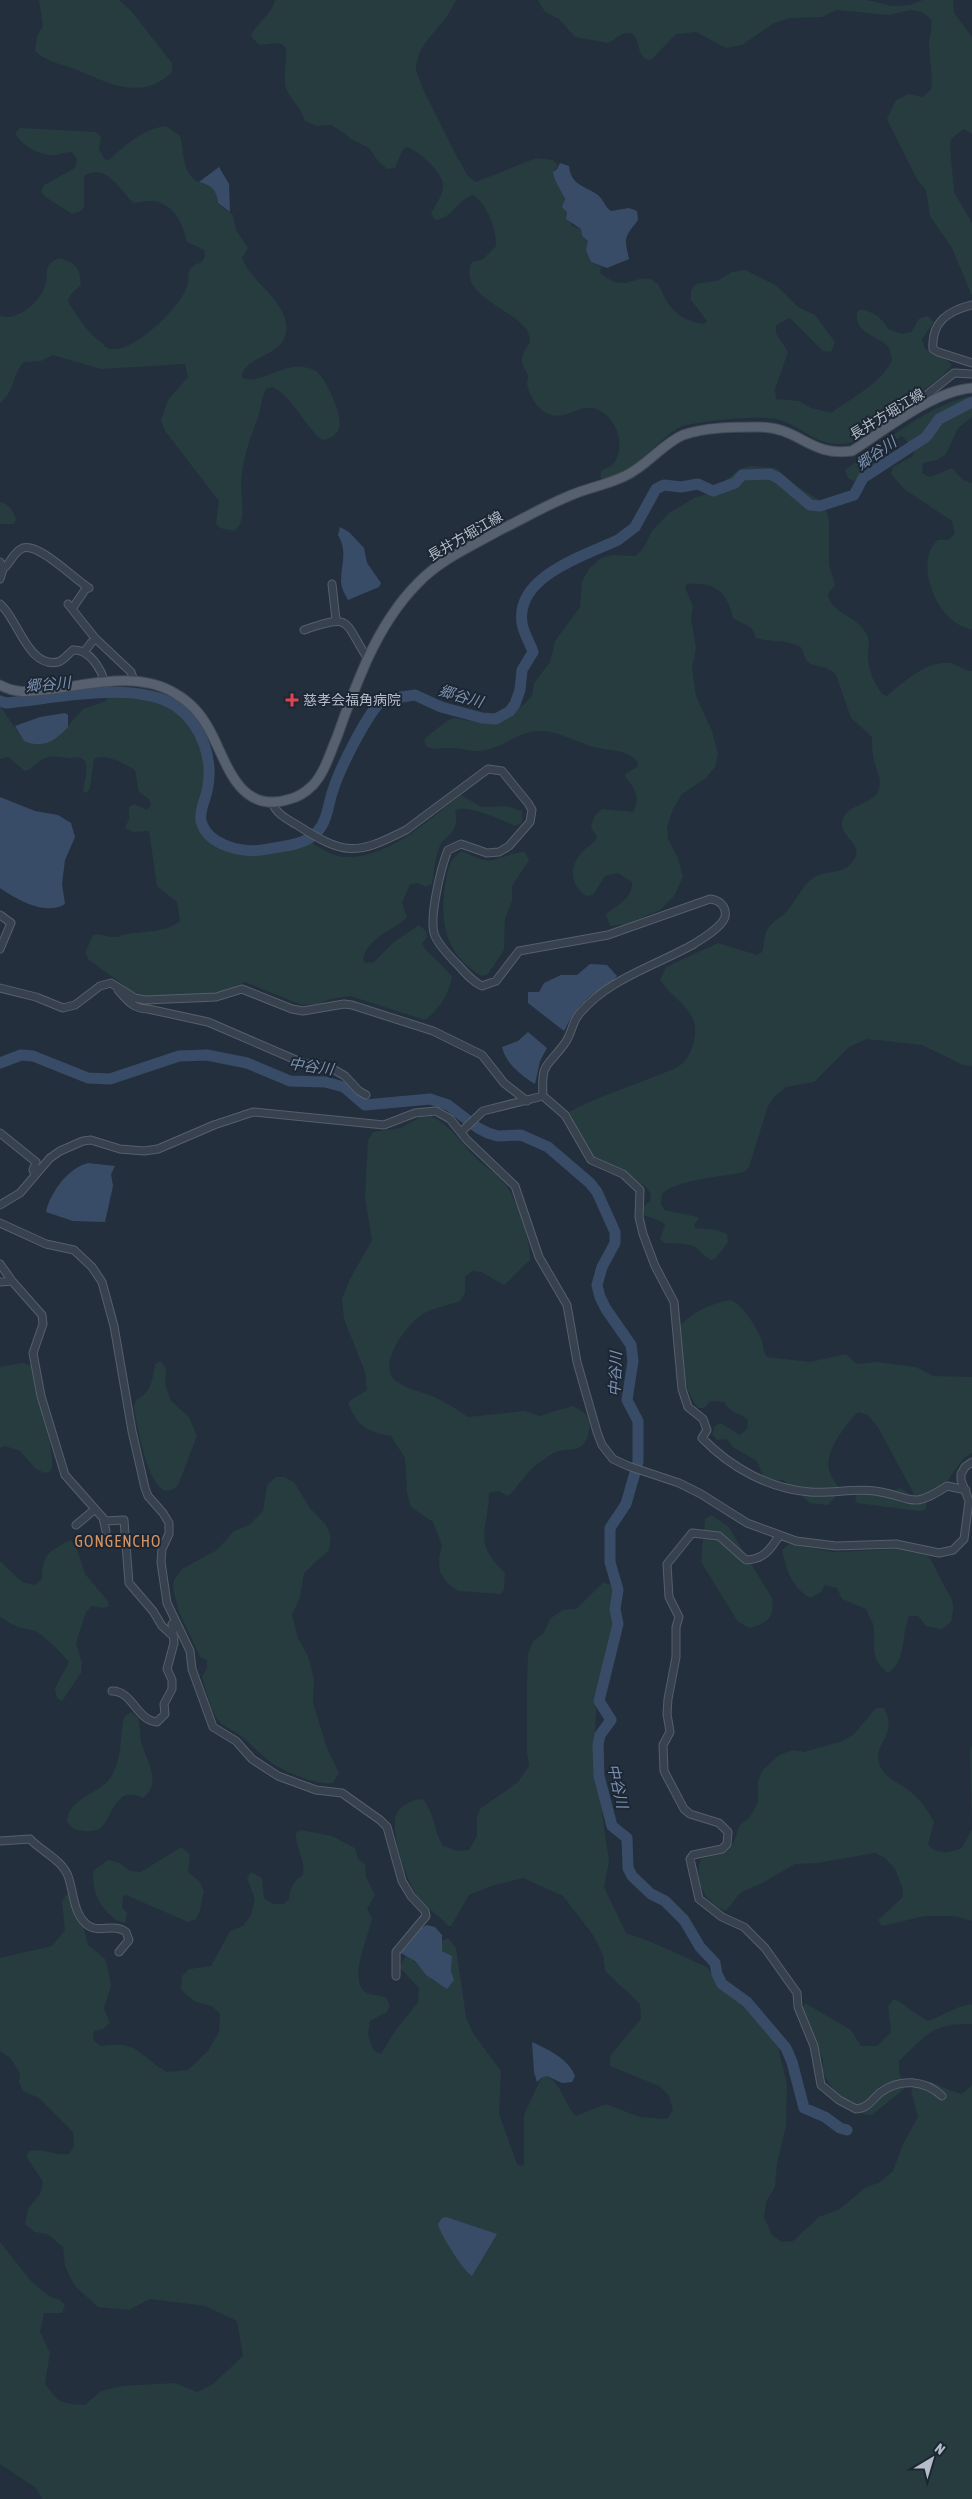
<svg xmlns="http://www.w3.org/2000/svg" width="972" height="2499" font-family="'Asap Condensed','Noto Sans JP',sans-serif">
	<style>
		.green { fill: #263c3f }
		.water { fill: #394c67 }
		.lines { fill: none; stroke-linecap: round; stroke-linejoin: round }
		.river { stroke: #394c67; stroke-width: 11 }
		.minor-casing { stroke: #565f6c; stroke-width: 9 }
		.major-casing { stroke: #414a57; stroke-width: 11 }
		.minor { stroke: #38414e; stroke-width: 7 }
		.major { stroke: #56606e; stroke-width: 9 }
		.health-dot { fill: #e0444e; stroke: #1d2633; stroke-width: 2 }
		.labels { text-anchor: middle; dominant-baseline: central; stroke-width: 4; stroke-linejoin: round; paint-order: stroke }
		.street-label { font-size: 14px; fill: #b4bcc9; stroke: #1d2633 }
		.poi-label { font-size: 14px; fill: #b4bcc9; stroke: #1d2633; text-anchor: start }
		.water-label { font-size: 15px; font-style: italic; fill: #7c92b1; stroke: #1d2633 }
		.quarter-label { font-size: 16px; letter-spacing: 1px; fill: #d59563; stroke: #1d2633 }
	</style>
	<rect width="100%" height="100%" fill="#242f3e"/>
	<path class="green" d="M39,0H119L132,12L172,63V72C141,102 109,83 77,70C61,64 47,62 35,51L37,36L43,26Z
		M275,0H456C452,7 449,15 443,21C431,36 416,50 416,70L423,89L457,157L468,176L476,182L536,158L553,160L558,166L553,172C554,179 559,183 561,190C566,202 567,214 572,226L581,229L582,236L588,241L591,262L601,267L600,273C607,278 615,284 624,283C634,282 645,274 654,281C662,287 662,293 666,300C673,314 690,323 704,324L707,321L691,300V290L696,284L717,281L732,272L745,270L777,286L798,307L815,315L835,342L831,352L823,351L790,318L776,325V333L788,352L775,389L776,399L799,401L811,408L831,413C851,398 882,383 892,360L889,347C877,335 854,334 857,312L862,309C874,313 882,317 888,329L902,334L911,332C919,323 913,319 928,316L934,322L922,339L925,349L946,359L952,365C940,381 920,391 905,403C889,416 875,430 857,440C852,443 844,444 839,444C817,445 800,426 780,420C759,414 707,421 686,425C660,431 632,484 601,478V471C605,469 612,466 614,463C626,445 617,419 599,410C581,401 567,422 548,414C537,409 529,395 527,384C527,381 528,378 528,376C527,371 522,367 522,362C522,354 526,348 530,342C529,338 529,333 527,330C513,309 456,294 472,262L483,259L496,246C497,230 487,204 473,195C458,199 452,219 435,220L431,214C435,205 443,196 443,185C444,174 417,149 406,147L402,151L395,168L387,169L378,161L369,148L351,139L341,131L331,125L316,126L305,121C301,106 287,97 285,84C284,73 287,60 286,48L280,43L259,45L251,36C256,23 273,13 275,0Z
		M538,0H867L892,6L910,5L923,0H953L954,13L972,37V134L964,129L951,139L950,146L954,192L972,223V296L952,248L930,216L926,190L917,179L887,119L896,100L909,94L922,97L931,90C933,74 930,62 929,46C929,36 933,31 931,19L922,12L910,10L889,15L836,10L822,17L790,18L774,23L742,45L726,48L696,32L676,34L651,60C633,60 644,31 626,33C620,34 613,41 608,43L575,37L559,19L545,12Z
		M166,126L180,136C184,149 182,163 190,175C200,189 216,178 218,204L233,215L236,230L248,248L242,258C251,284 291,302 286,333C282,357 243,356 242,377C256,387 283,363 303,367C310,368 316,369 320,375C328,384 345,420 338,431C334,437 328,439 322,440C303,424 295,400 273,387L266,389C260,402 261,411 256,423C249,441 242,462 241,483C240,499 248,518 235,531L220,528L216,524L219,501L165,431L161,421L168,400L188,377L185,364L101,369L53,355L41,361L24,362C12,374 16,390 0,403V316C17,322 40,302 45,286C50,273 41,266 59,258C76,263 80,267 81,285L71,294L68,301C79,321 91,336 109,349C114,349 120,349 124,347C144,341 178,308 186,289C192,275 182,269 202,262L205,255L204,250L187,242C183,224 175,205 154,201C148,200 140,203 134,203C119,190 107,162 84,176V207L79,212L72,214L47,198L41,192L44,185L75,168L77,159L72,152C66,152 62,154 56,155C40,156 23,147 15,133L20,128L96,132L101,137L99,149L104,159L109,160C126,145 142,129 166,126Z
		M967,397L972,401V417L958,428L946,454L937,460L923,463L922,473L930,477L952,468L962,479L972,483V630C964,627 957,625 951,619C932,604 916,558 938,540H948L955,534L952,521L904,489L891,474L893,467L913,456L915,450L902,436L889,443L887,457L858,478L854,481L848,478L845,470C880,446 924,407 967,397Z
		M750,466L776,468L798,487L819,500L825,508L829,520V564L835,585L828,594C832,616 858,615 867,635C871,642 867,651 868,658C869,672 874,683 882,694L887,696C903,682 928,660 950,663C958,664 963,671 972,671V1066L963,1065L922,1045L867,1039L849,1047L814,1082L786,1087L775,1096L768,1106L749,1167L744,1172C723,1177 677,1179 662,1194L661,1204L664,1210L698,1217L699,1219L694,1224L695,1228L717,1230L727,1234L728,1242L716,1258L712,1260C704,1257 701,1251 695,1247C685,1242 675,1244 665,1243L660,1239L665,1225L662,1222L644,1215L642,1208L650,1201L651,1195L647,1188L624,1172L593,1158L584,1145L569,1113C575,1105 658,1076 674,1069C685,1063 689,1057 693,1045C703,1010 676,1004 660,980L666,967L718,943L757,955L762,952C765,944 763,938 767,930C771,922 780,918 786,912C797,901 803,881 819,875C830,871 845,873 853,861C865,846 843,838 842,825C842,803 874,806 879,789C882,778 876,770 874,760C872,753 872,745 872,737L851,718L836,675C822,659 807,675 802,648C788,639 772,643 756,638C752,623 744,626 733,618C727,591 715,582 687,584L685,587L693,607L691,618L696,648L692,668L696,696L712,731L718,754L715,767L706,778L682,794L673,809L667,828L668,839L678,858L683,877L674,896L660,910L627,924L610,926L606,914C617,904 633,900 632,882L618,873L605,876L593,895L586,896C570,884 568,867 583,851C588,846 593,845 597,837L591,827L594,817L602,809L633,812C641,798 635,788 625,777V774L637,767L638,762C627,750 614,751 599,748C582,745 557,730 540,731C518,731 506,746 486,750C470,753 465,748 452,748C443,747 434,751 426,746L424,739L448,720L455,718L488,724L498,723L522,706L532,696L534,683L550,662L555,641L580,607L582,581L589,569L601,558L613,555L635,556L643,549L652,531L669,513L696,497L708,494L740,469Z
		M0,502C9,504 14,511 16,520L14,524H0Z
		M119,691C158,693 183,702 204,738C209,746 215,760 214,770C212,784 201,806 203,818C203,827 209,831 215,836C241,856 277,848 306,839C317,846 331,856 344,857C389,859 428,820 461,795L482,807L506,806L522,811V822L515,826C502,820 468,804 455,810C461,834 444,834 439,848C435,859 434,872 432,884L425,887L418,883L410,884L402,903L407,917C392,932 367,937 363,960L366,963L374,962L394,942L419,925L426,931L427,938L422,943C425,952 444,965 452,977C448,995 440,1009 425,1020L350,996L331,999L318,1004L302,1005L245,982L220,994L184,997L147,996L133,992L89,960L85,953L93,935C101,932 107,938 116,937C120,937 123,934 127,934C145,931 165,933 180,921L177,902L157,886L149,831L133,832L125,828L129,819V807L134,804L147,810L151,805L150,800L139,792L135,770C125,764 106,753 94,759L90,788L87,793L83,791C84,782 92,761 80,758C76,756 72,759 68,758C60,757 54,755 45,758C37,761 34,769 25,771L8,757L0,759V706L24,741L58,737L83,709L106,701L110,692Z
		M462,851C469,854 477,859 485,860C497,862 510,852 525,852L529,860L512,886V901L505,919L504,950L488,974L482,976C444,955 439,919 446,880C448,868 451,857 462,851Z
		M431,1116C449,1124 460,1141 473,1155C483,1166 496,1172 505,1184C517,1199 531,1241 530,1260L504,1285L481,1272L472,1271L465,1277V1293L460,1301C448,1306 430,1308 420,1316C406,1326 376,1365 396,1381C407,1389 419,1391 432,1396C445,1402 457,1409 468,1417L524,1411L540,1416L572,1406C576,1408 582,1410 585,1414C593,1422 589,1439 582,1446C575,1451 567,1449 559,1451C551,1453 543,1461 536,1465C524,1474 519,1487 508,1496L499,1491L489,1493C488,1533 472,1541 505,1573L504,1590L500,1594L458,1591L447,1583L440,1572L439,1559L442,1546L433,1522L411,1507L407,1493L405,1458L391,1436C366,1431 357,1427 348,1402L367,1390L365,1372L344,1319L342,1299L349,1281L372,1240L365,1198L368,1140L373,1132L400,1128L421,1117Z
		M731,1300C743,1306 755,1325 761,1338C764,1344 762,1351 767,1357L810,1362L846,1354L857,1364L876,1362L916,1367L933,1376L972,1377V1453L964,1458L948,1480L929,1493L925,1510L919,1511L857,1503L855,1498L858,1494L884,1495L900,1488L912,1496L914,1494L879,1429L868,1415L858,1412C845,1426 825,1450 829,1470C831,1477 837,1485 841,1491L828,1505L810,1503L783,1480L772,1481L763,1477L757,1461L734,1448L727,1439L717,1440L712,1434L715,1426L720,1423L740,1435L747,1429L748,1421C742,1412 734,1417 724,1402L710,1401L704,1408H698C681,1387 682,1354 680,1327C690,1312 713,1303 731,1300Z
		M160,1361L166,1368L165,1384L171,1401L189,1417L197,1436C193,1445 180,1483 177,1486C150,1513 136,1418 134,1407L136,1400C151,1394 153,1378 155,1364Z
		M22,1363L33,1366C37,1385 57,1456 51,1471L45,1473L36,1469L19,1450L4,1446L0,1448V1367Z
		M276,1477H284L294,1482L310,1508L326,1525L331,1537L329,1550L304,1573L300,1597L292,1615L298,1638L308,1656L314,1679L313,1703L327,1748L339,1773L333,1783C318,1786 282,1771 269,1761C258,1753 249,1741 237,1733C229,1728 221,1726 216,1717C209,1705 206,1690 202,1677L207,1668V1660L200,1657L179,1612L173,1589L174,1580L182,1569L217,1550L234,1531L249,1525L263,1511L267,1485Z
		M711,1515L728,1526L772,1598C775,1617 767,1624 749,1628L738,1622L701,1562L705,1519Z
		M71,1540L77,1550L85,1574L108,1601L109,1606L103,1608L92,1606L86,1612L76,1643L82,1663L81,1673L62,1701L57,1698L55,1688L69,1662C64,1655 43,1635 37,1632C31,1629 24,1629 18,1627C12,1625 6,1620 0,1617V1561L22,1582L35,1585L42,1579C42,1554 49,1551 71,1540Z
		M789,1544L834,1552L895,1549L927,1555C934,1563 937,1573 942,1582C952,1601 956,1599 951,1622L942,1629L926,1626L918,1616H909C901,1635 907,1661 888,1673C867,1657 877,1645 873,1624C871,1619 868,1614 866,1609L842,1599L837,1588L825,1585L821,1592L810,1598C791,1586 787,1572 782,1550Z
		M603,1583L611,1585L614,1593L611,1608L613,1621L597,1691L594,1757L609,1861L604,1887L626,1933L649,1941L707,1967L715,1979L755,2017L778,2047L787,2084L786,2126L777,2163L775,2187L766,2202L764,2217L772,2235L782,2242L793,2241L819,2217L840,2209L865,2188L880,2182L893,2171L903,2144L918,2117L911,2090L921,2080C936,2082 947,2091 962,2094L972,2085V2499H42L36,2488L0,2464V2242L31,2281L49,2296L60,2300L65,2305L62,2313H44L40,2332L50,2353L45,2383C57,2402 62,2404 85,2405L101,2391L123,2386L175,2383L197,2392L213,2384L243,2356L237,2321L205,2306L150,2299L129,2310L98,2307L74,2285L65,2266L63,2247L47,2234L35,2232L25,2224L28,2209L40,2194L43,2182L26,2156L30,2151C44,2148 55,2156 69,2154L74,2146L73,2132L39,2098L23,2091L19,2082L20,2073L11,2059L0,2051V1958L52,1946L65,1930L62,1901L66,1895H70L82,1922L88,1945L105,1959L108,1969L111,1986L104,2008L110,2023L103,2029L94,2031L93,2040L101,2046C139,2040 139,2056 167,2072L188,2070L208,2051L219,2032L220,2014L212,2006L196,2002L181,1990L182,1976L189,1969L211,1966L230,1931L243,1926L251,1915L255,1899L247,1878L251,1872L262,1878L264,1898L273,1904H283L289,1899C290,1887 294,1881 303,1875C306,1860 295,1848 296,1833L301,1830L332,1836L355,1848L358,1859L365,1864L366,1877L375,1895L367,1909L372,1918C369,1935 349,1977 364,1991C369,1996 379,1994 386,1998L390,2006L387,2012L370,2021L368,2034L373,2050L381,2054L395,2031L418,2002L419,1988L399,1967L407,1954L433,1981L449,1986L453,1980L451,1971L452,1956L442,1951V1941L448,1938L456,1948L466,2017L473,2033L501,2071L499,2114L517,2164L520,2166L524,2165V2115L541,2078L547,2076C562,2084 564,2104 576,2116L606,2104L640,2117L667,2119L673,2110L669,2095L659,2086L610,2066V2056L641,2019L640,2004L605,1971L603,1955L593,1935L563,1896L523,1878L491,1886L469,1895L451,1926H448C440,1916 428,1909 420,1899C407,1884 393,1840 395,1820C397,1806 411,1800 423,1799C435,1814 433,1829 443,1846L458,1851L469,1850L477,1836V1817L480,1809L518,1782L529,1766L527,1751V1684L528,1654L533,1641L543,1634L551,1618L563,1610L576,1609Z
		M876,1708H884C899,1735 873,1743 879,1763C884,1780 902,1783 913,1794C922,1802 929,1812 934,1822L928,1845C937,1855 950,1853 962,1848L972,1829L970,1750L972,1745V1921L955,1916H925L882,1926L878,1920L902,1898L903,1889L895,1869L885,1858L875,1853L817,1863L795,1864L764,1882L740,1893L726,1911C705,1904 693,1880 701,1859L726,1852L734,1842L739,1826L750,1817L758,1802V1781L762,1771L778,1756L792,1750L804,1752L843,1741L854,1734Z
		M131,1712L138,1718C140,1726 140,1734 141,1742C146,1760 163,1782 143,1798C136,1795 128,1792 121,1798C105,1812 111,1834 83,1831C75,1830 71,1828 67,1821C69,1797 99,1795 111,1777C122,1760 120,1735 124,1717Z
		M181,1847L190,1854L188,1872L200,1882L204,1892C200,1902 202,1911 196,1919L188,1922L126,1895L123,1897L122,1907L127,1913L125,1923C104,1918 89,1890 94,1870L108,1860L120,1863L130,1871L141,1872Z
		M894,1999C907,2005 916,2016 929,2021L959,2007L972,2004V2024C931,2023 927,2035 899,2061V2072L904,2089L872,2115L863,2114L835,2092L823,2073V2060L802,2008L805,2003L851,2030L861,2046H877L891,2032L888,2006Z"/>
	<path class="water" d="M560,163L569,166C571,187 586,185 599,196C604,201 605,207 611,211L629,208L637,211L638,220C624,238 624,237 629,259L607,268L591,262L586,250L588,241L582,236L581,229L566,219L567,212L562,207L565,199C561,190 554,181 553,172L557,169Z
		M219,167L229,184L230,212L218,203C217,190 211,185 199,182Z
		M340,527L349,532L364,548L367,563L381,583L379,587L348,600C345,594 341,588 341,581C341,564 348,552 338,535Z
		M65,713L68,715V727C55,741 43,749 24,741L15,726L40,717Z
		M0,797L35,811L58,815L71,823L75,837L65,860L62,884L65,904C45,916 18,900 0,888Z
		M590,964L607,965L617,976C610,985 601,989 591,995C579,1005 571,1017 564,1031L528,1003V992H539L544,983L561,975H577Z
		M528,1032L547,1048L540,1061L535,1084C521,1075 506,1064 502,1047L518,1041Z
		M88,1163L115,1166L111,1174L113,1186L105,1222L73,1221L46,1212C50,1193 68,1168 88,1163Z
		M427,1925L435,1927L442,1935V1951L452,1956L451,1971L454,1980L447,1989L426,1975L415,1961L399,1952L421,1928Z
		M532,2042C547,2049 569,2059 575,2076L572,2082L562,2083L547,2076L541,2078L537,2082L534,2072Z
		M446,2217L497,2234L472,2276C464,2272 440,2234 438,2224L442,2218Z"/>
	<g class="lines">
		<path class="river" d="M0,701L6,703C53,699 137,679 177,707C203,726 214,762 207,791C205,800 199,812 201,821C208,847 246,854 268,849C285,846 305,845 317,832C328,820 328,804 333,790C340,768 366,716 382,700L415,695L441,707L482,718L496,719L510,711L515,704L520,690L522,670L533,652C530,643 523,632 522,623C515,576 586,555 618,540L635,527L656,489L664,485L681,487L698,484L713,491L735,483L742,475L770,474L778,478L810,505L820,506L854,495L863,478L926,437L939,419L972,402
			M0,1063L21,1055L33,1056L88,1078L110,1079L179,1056L207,1055L247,1063L290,1081L325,1082L344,1087L365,1105L430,1099L448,1105L478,1128L488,1133L498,1136L521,1135L548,1147L590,1183L597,1192L615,1232V1243L602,1267L597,1285L600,1297L606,1309L631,1345L633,1361L627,1400L638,1421V1462L626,1504L610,1528V1562L618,1590L615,1609L618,1624L599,1701L611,1720L600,1735L598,1745L599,1776L612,1826L627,1838L628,1868L632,1876L651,1894L665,1901L684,1920L700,1947L715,1963L717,1974L722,1984L747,2002L786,2048L792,2062L804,2108L825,2117L840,2128L847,2130"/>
		<g class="minor-casing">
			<path id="minor" d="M971,305C948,311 931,322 933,349L938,352L972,363
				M907,412L909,409L954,373L972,374
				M0,562L3,569L0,579
				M3,569C10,564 13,553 21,549C36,539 76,581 89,588
				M332,584L336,620
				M0,604C17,617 28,669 58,662C64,660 68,654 73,650C90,649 101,669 105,683
				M68,604L95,638L84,652
				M72,609L87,587
				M304,630C353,613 343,621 368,659
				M95,638L131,672L134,681
				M272,802C276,814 287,819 297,825C344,855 355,856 406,830L488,769L502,771L528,803L532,810L530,822L509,846L499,852L487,853L461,844L448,850C441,867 428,920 435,936C440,947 451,958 459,966C466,974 473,982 482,986L496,981L519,951L608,935L710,899C719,900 727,906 725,917C721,928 703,938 694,944C657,965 608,979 580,1013C572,1021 572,1034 565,1043C547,1068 541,1061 543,1096L483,1111L461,1132
				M0,915L11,923L0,949
				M0,988L36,997L63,1008L75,1005L100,986L111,983L135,998L145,1000L216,997L242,989L292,1009L303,1011L344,1004L352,1005L433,1031L482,1055L504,1083L527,1101
				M118,990C127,1000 133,1009 148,1009L208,1022L303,1063L333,1069L345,1076L359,1091L366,1095
				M543,1096L565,1115L591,1160L623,1174L640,1190L639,1217L643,1234L655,1266L674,1302L682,1389L688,1407L703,1419L707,1430L702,1438C730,1467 769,1489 810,1492C831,1494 854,1488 875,1491C912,1496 910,1511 947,1486L966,1490
				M0,1133L36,1162L33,1170L35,1175
				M0,1205L20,1193L50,1158L60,1151L83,1141L91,1140L120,1149L144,1151L158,1149L214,1125L253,1112L384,1125L415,1113L436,1111L450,1119L467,1140L515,1186L539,1257L567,1305L577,1362L597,1432L602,1445L613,1459L628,1466L679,1483L701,1494L747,1523L796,1541L836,1546L896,1544L939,1553L953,1550L964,1539L969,1501L961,1480V1474L965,1467L972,1462
				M0,1223L46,1244L74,1250L92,1267L102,1282L114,1326L132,1431L145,1488L148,1496L163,1513L169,1523V1534L162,1549L161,1562L167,1603L190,1651L192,1669L213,1727L236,1741L252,1759L278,1776L316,1790L342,1793L380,1820L387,1827L402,1881L411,1896L425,1911L426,1916L396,1952V1976
				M0,1264L12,1281L42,1315L43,1324L33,1353L41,1396L65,1475L103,1518L106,1531
				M0,1282L12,1281
				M104,1521L124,1520L129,1583L153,1611L162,1626L174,1637
				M76,1525L94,1510
				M779,1536C770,1550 764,1559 746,1560L719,1536L692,1533L667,1564L669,1597L679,1617L676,1627V1657L668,1699L667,1714L670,1732L663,1745L664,1771L684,1809L690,1814L719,1823L728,1832L727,1844L722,1849L693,1855L690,1859L699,1899L722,1917L744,1927L765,1948L797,1993L798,2007L814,2046L821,2085L839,2100L856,2109C869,2108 872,2099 881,2092C900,2078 925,2080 942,2096
				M112,1691C133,1691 136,1720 157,1722L165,1714L164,1704L172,1689V1680L167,1669L174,1643L172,1624
				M0,1841L30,1839C41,1851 62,1860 68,1876C74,1892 73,1916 89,1926C100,1933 114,1923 126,1932L129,1940L119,1952"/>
		</g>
		<g class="major-casing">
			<path id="major" d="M0,685C18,695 33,691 53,689C92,684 140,671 176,694C190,702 201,714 209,729C227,761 238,816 290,799C299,797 306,792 313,785C325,772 330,753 337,737C346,711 356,685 367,660C379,634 397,604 418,583C441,559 472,546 500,530C525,518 548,504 574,494C591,487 609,484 625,476C647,466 662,444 683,435C705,427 736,427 759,427C800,427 809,457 852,451C885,430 933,391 972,388"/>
		</g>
		<use href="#minor" class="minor"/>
		<use href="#major" class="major"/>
	</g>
	<path class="health-dot" d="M289.5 692.5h5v5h5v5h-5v5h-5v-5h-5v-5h5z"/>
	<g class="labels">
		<g class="street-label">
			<text transform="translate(887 414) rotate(-31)">長井方堀江線</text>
			<text transform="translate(465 536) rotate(-30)">長井方堀江線</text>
		</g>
		<g class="poi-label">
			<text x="303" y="700">慈孝会福角病院</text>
		</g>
		<g class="water-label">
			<text transform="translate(876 453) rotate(-35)">郷谷川</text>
			<text transform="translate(48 684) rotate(-5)">郷谷川</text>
			<text transform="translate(461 696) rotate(16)">郷谷川</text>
			<text transform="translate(311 1066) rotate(8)">中谷川</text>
			<text transform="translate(615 1374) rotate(-88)">中谷川</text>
			<text transform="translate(618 1786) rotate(77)">中谷川</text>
		</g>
		<g class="quarter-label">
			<text x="118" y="1541">GONGENCHO</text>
		</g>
	</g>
	<g transform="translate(932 2459) rotate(38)" stroke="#1d2633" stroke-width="4" paint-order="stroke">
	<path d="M0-4L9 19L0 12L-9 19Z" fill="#b4bcc9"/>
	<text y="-8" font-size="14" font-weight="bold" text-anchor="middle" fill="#b4bcc9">N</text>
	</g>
</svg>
